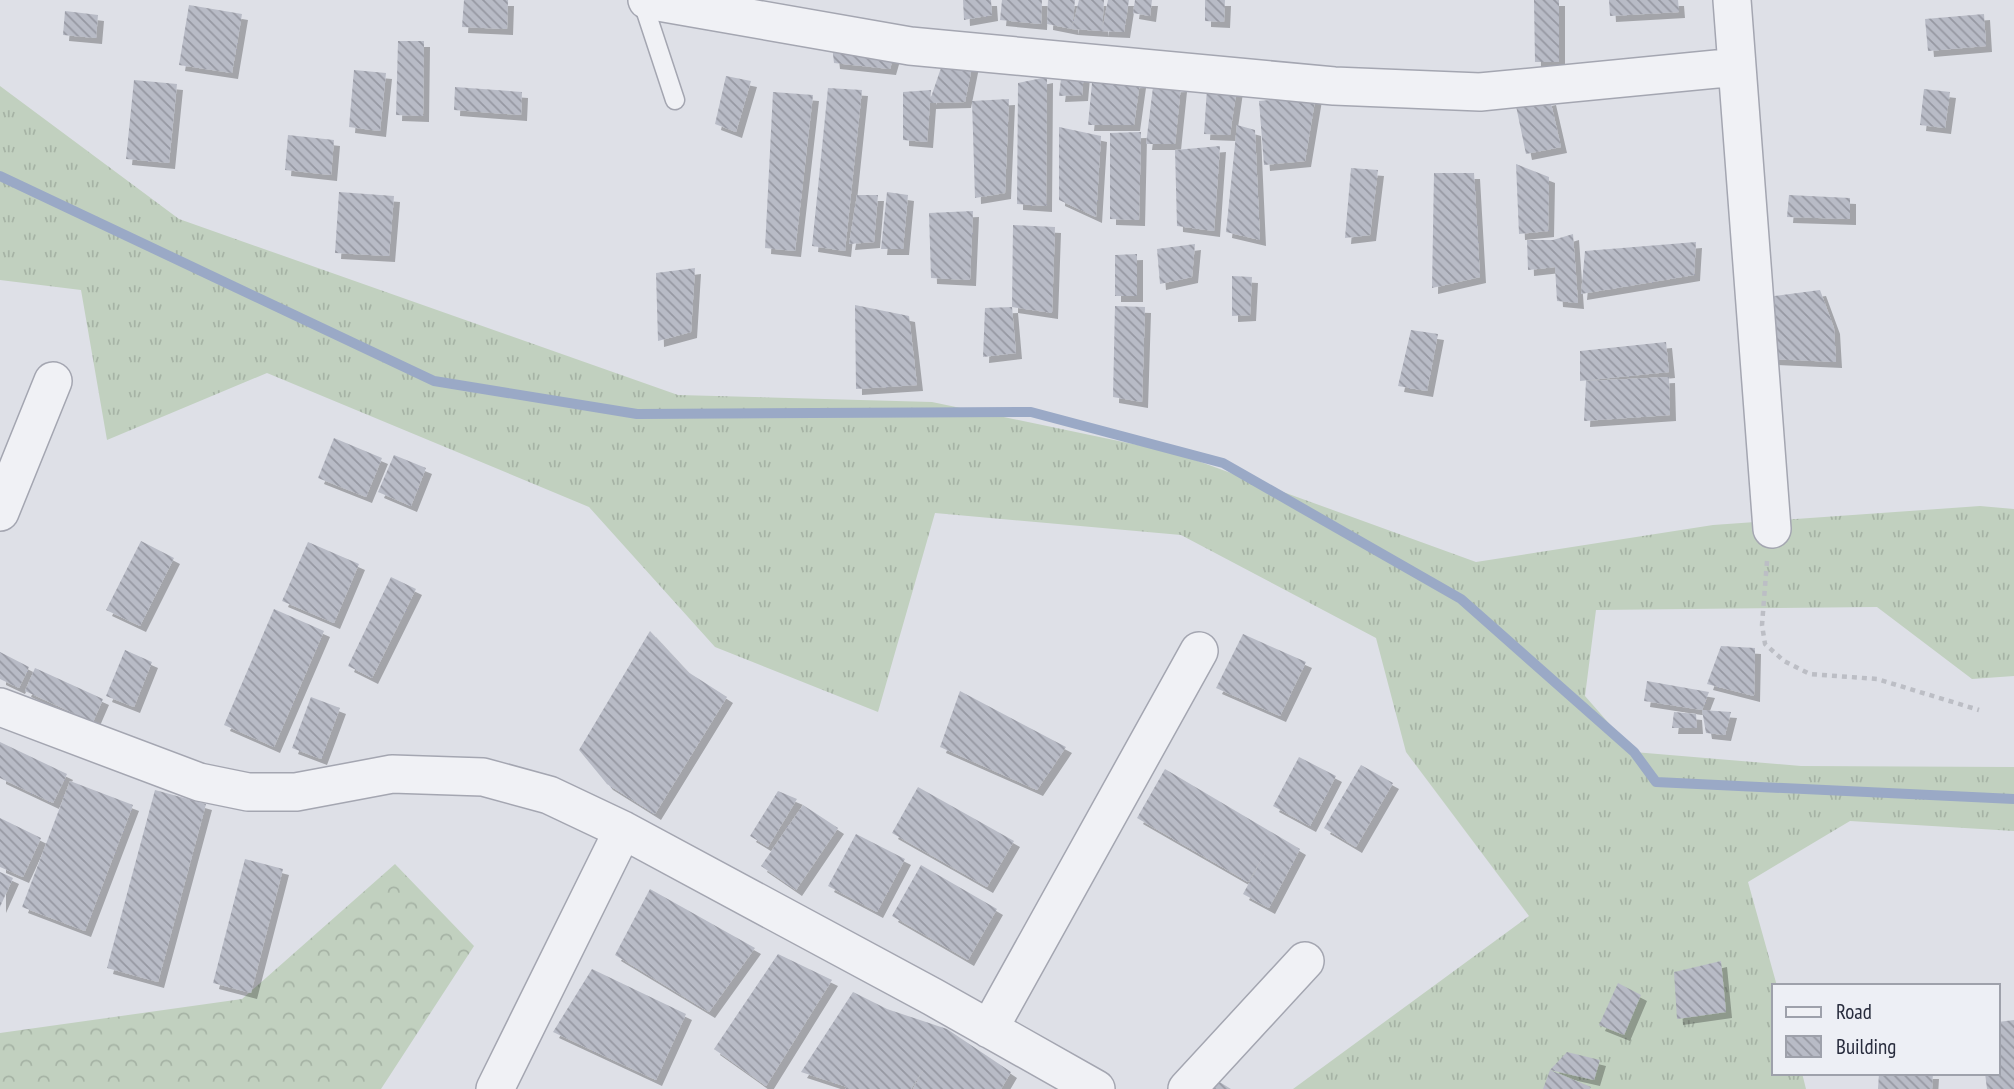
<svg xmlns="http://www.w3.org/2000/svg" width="2014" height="1089" font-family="'PT Sans Narrow',sans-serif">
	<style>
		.grass { fill: url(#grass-tufts) }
		.forest { fill: url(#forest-crowns) }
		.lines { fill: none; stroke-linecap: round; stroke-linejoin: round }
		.stream { stroke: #9aa9c6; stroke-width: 10 }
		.building { fill: url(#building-back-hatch); filter: url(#shadow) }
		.lane-casing { stroke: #a4a6b1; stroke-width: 21 }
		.street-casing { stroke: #a4a6b1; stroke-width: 40 }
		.path { stroke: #bcbec5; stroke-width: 4.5; stroke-dasharray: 5 5; stroke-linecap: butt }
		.lane { stroke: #f0f1f5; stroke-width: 18 }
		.street { stroke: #f0f1f5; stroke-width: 37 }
	</style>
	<defs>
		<pattern id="grass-tufts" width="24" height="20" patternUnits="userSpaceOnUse" patternTransform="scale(1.75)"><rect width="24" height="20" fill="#c1d0bf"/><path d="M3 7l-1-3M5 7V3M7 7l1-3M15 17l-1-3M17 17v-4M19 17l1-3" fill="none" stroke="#a6b3a5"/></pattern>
		<pattern id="forest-crowns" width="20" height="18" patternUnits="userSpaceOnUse" patternTransform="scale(1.75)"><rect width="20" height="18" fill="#c1d0bf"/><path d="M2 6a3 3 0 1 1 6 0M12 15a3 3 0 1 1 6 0" fill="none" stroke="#a6b3a5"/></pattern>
		<pattern id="building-back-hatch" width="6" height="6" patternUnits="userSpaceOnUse" patternTransform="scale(1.75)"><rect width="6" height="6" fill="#b8bbc6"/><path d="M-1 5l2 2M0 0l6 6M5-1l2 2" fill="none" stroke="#9698a2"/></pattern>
		<filter id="shadow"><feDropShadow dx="6" dy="6" stdDeviation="0" flood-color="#0004"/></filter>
	</defs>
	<rect width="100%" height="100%" fill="#dee0e7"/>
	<path class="grass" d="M0,86L179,219L678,395L932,402L1176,453L1476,562L1713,525L1980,506L2014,509V676L1972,679L1877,607L1596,610L1585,696L1634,752L1801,766L2014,767V831L1850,821L1748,882L1777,986H1774V1073H1802L1806,1089H1293L1529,916L1406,752L1376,638L1181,535L935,513L878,712L715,647L589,507L267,373L107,440L81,290L0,280Z"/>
	<path class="forest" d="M395,864L474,946L381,1089H0V1033L242,999Z"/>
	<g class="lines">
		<path class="stream" d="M0,176L434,381L637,414L1031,412L1223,463L1461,599L1634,752L1656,782L2014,799"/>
	</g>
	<path class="building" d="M464,0H508L507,29L462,27Z
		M963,0H991L992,15L964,20Z
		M1002,0H1042L1041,24L1000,20Z
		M1048,0H1075L1072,29L1079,0H1104L1102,31L1072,29L1047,24Z
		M1108,0H1129L1124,32L1102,31Z
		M1135,0H1152L1150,16L1133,13Z
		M1205,0H1225L1224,22L1205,21Z
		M1534,0H1559V62H1535Z
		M1609,0H1678L1679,12L1610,16Z
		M189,5L242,14L232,73L179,65Z
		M65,11L98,15L96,38L63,35Z
		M1984,14L1986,46L1928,51L1925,19Z
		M398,41H424L423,116L396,115Z
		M832,45L894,55L890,69L834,63Z
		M944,59L973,62L965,102L929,103Z
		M354,70L386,73L380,131L349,127Z
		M1062,71L1084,72L1082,95L1059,96Z
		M726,76L751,81L736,132L715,124Z
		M1047,77L1046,206L1017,204L1018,83Z
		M134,80L177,84L169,163L126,159Z
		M1140,82L1134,125H1088L1092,83Z
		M1181,86L1175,144H1146L1153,87Z
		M455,87L522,92L521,115L454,110Z
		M1237,87L1230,135L1204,134L1207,88Z
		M828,88L862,90L845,251L812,246Z
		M1924,89L1950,92L1945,128L1920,125Z
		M931,90L927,142L903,140V92Z
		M773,92L813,95L795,251L765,248Z
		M1316,95L1305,161L1264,165L1259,101Z
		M1009,99L1005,193L975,198L972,101Z
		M1550,99L1561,147L1526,154L1516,106Z
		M1237,125L1255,130L1260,240L1226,232Z
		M1059,127L1101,136L1096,217L1059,200Z
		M1141,132L1139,220L1110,219V133Z
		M288,135L334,140L331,175L285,170Z
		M1220,146L1214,231L1177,226L1175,150Z
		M1516,164L1549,177L1548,231L1519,234Z
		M1351,168L1378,170L1370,235L1345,238Z
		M1434,173H1474L1480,277L1432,288Z
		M339,192L394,196L389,256L335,253Z
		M887,192L908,195L903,249H881Z
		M857,195H878L874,242L849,244Z
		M1789,195L1850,198V219L1787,217Z
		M973,211L970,280L931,278L929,213Z
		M1013,225L1055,227L1052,313L1012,307Z
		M1573,234L1578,303L1557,301L1555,267L1528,270L1527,240H1553Z
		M1696,242L1694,275L1581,294L1585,251Z
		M1195,244L1192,277L1160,284L1157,249Z
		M1137,254V296H1115V255Z
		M695,268L691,332L658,341L656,273Z
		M1232,276L1252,277L1250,315L1232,316Z
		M1820,290L1834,328L1836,362L1771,359L1767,297Z
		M855,305L909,316L917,385L856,389Z
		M1115,306L1145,307L1142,402L1113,397Z
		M1012,307L1016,353L983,357L985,308Z
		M1411,330L1438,334L1427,391L1398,386Z
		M1666,342L1669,372L1580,381V351Z
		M1669,377L1670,415L1584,421L1586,381Z
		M334,438L382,458L366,497L318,478Z
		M394,455L426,468L411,506L378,492Z
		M141,541L174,558L140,626L106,610Z
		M308,542L359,564L334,623L282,601Z
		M391,577L416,589L372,678L348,666Z
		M274,609L324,631L274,747L224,725Z
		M650,631L688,672L727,697L655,814L607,784L579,750Z
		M1243,634L1306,662L1280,716L1216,688Z
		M1721,646L1755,648L1754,696L1707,684Z
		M125,650L152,662L134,707L106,696Z
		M0,652L29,667L19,688L0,679Z
		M35,668L103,699L93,722L25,691Z
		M1647,681L1709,692L1702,710L1731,712L1725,735L1706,733L1702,710L1644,701Z
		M960,691L1066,747L1037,790L940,747Z
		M311,697L340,708L321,759L292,748Z
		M1674,712L1696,714L1697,728H1672Z
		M0,742L67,774L53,803L0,778Z
		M1299,757L1336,776L1310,826L1273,806Z
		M1361,765L1393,783L1356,847L1324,828Z
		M1165,769L1300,849L1269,908L1243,894L1267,850L1248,882L1137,818Z
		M70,781L133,805L85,931L22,907Z
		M918,787L1014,841L987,887L892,833Z
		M155,790L206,804L158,982L107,968Z
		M778,791L797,799L768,847L750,836Z
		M803,805L838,828L796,890L761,866Z
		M0,818L41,838L23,877L0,867Z
		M856,834L905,859L877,912L828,886Z
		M245,859L283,869L251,993L213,983Z
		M921,865L997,909L968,960L892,916Z
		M0,872L13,878L0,907Z
		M650,889L755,948L709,1012L615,955Z
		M778,954L832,980L766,1086L714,1049Z
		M1721,961L1726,1012L1677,1019L1674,972Z
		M592,969L686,1014L656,1080L553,1032Z
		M1618,983L1641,995L1624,1035L1599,1025Z
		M853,992L887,1009L947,1029L1011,1072L1001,1089H913L925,1067L911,1089H845L847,1087L801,1072Z
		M2014,1020V1089H1987L1985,1073H1998V1022Z
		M1567,1052L1600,1060L1594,1080L1550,1070L1591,1087L1590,1089H1543L1550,1070Z
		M1879,1073H1933L1932,1089H1878Z
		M1213,1078L1231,1089H1205Z"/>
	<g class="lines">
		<g class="lane-casing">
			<path id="lane" d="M642,0L675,100"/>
		</g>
		<g class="street-casing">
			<path id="street" d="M647,0L910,46L1334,86L1480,92L1737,67
				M1732,0L1772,529
				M0,512L53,381
				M0,707L199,782L248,792H296L392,774L483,777L549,795L623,830L933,997L1096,1089
				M989,1029L1199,651
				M495,1089L623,830
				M1187,1089L1305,961"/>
		</g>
		<path class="path" d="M1767,561L1762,625L1765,644L1784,661L1810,674L1877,679L1979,710"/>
		<use href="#lane" class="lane"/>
		<use href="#street" class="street"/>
	</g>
	<rect x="1772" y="984" width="228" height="91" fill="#edeff5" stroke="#9ea1ab" stroke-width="2"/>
	<rect x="1786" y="1007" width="35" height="10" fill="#f0f1f5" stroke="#9ea1ab" stroke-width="2"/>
	<text x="1836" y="1019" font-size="21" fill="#282c3d">Road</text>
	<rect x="1786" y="1036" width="35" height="21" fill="url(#building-back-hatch)" stroke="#9ea1ab" stroke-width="2"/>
	<text x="1836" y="1054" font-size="21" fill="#282c3d">Building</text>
</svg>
